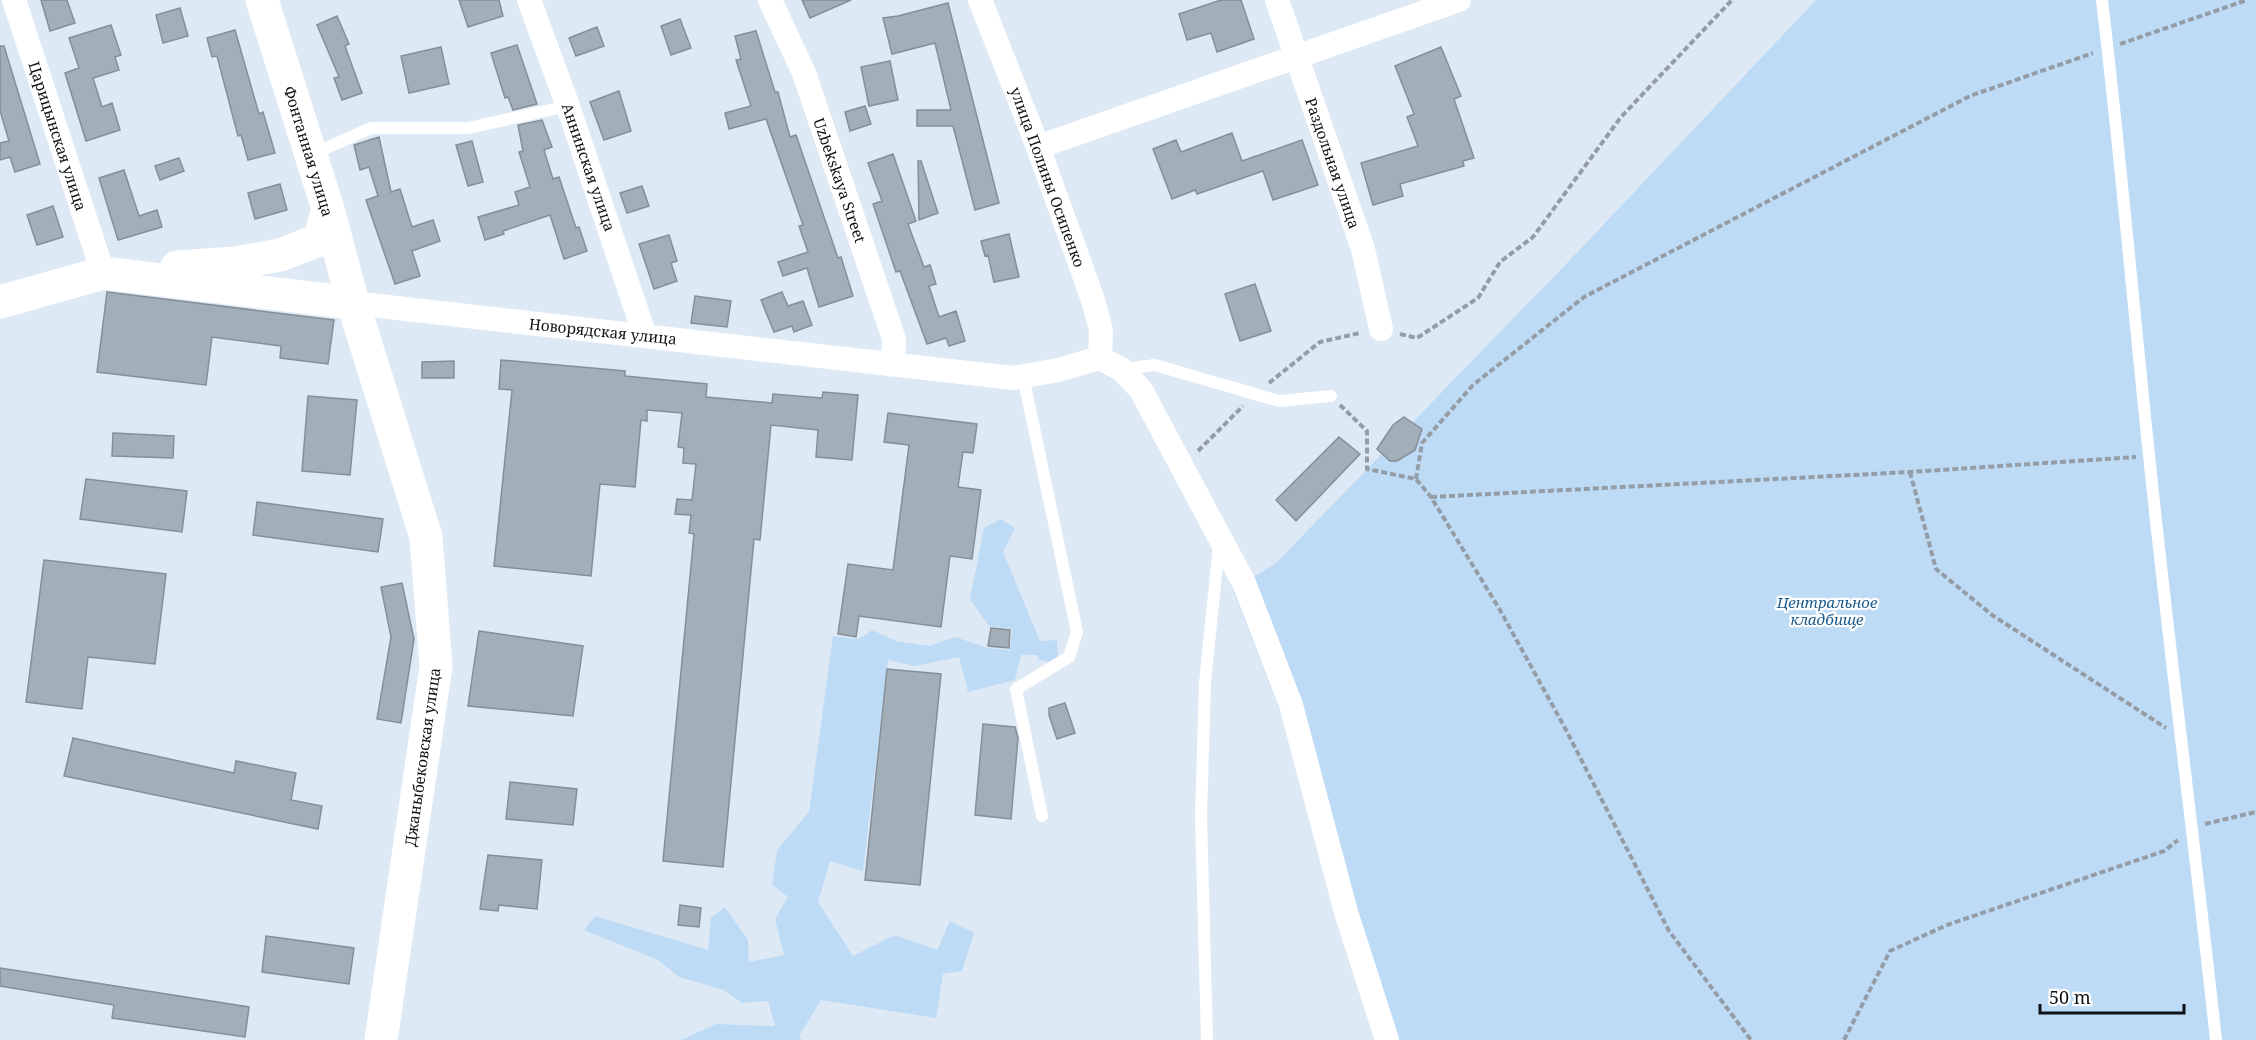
<svg xmlns="http://www.w3.org/2000/svg" width="2256" height="1040" font-family="'Noto Serif',serif">
	<style>
		.green { fill: #bedbf6 }
		.building { fill: #a2aeb8; stroke: #848f9a; stroke-width: 1.5 }
		.lines { fill: none; stroke-linecap: round; stroke-linejoin: round }
		.path { stroke: #949da6; stroke-width: 4; stroke-dasharray: 6 3; stroke-linecap: butt }
		.lane { stroke: #fff; stroke-width: 12 }
		.street { stroke: #fff; stroke-width: 24 }
		.secondary { stroke: #fff; stroke-width: 33 }
		.labels { text-anchor: middle; dominant-baseline: central; stroke-width: 4.5; stroke-linejoin: round; paint-order: stroke }
		.street-label { font-size: 15px; fill: #0e1216; stroke: #fff }
		.park-label { font-size: 15px; font-style: italic; fill: #1a5b8d; stroke: #fff }
	</style>
	<rect width="100%" height="100%" fill="#dde9f5"/>
	<path class="green" d="M1816,0H2256V1040H1394L1284,721L1233,590L1276,563L1571,259Z
		M1001,519L1015,528L1003,552L1040,641L1057,640L1058,663L1039,660L1037,655H1021L1015,680L968,692L959,657L915,666L888,660L863,871L830,861L818,902L853,956L895,935L937,950L950,921L974,933L962,971L943,974L936,1018L821,1000L799,1036L801,1040H681L716,1024L775,1026L768,1001L742,1003L724,990L679,977L658,960L584,930L595,916L708,950L711,918L725,907L748,940L749,962L784,955L775,919L788,897L772,885L777,850L809,812L833,636L859,639L872,630L896,641L929,646L955,637L988,648L1010,650L1012,629L989,626L970,599L984,528Z"/>
	<path class="building" d="M41,0H67L75,23L50,31Z
		M459,0H499L503,16L468,27Z
		M802,0H851L810,18Z
		M1221,0H1241L1254,39L1217,52L1211,33L1187,40L1179,14Z
		M948,3L999,203L975,210L953,126H917V110H951L935,43L892,54L883,18L898,16Z
		M180,8L188,36L163,43L156,15Z
		M337,16L349,44L345,46L362,93L342,100L334,78L339,77L317,25Z
		M680,19L691,48L671,55L661,26Z
		M111,25L121,55L115,57L119,70L93,78L102,107L112,103L120,130L86,141L65,73L79,68L69,38Z
		M597,27L604,46L576,56L569,38Z
		M235,30L259,114L263,112L275,153L248,160L241,135L238,136L217,56L212,57L207,38Z
		M756,31L775,92H778L790,137L796,135L838,258L841,257L853,296L819,307L807,268L783,276L778,262L808,252L799,226L803,225L766,119L729,129L725,113L751,106L736,60L741,59L735,36Z
		M517,45L537,104L513,110L508,97L505,98L491,53Z
		M0,46H4L40,164L15,172L10,157L0,160V143L9,141L0,111Z
		M441,47L449,84L409,93L401,56Z
		M1441,47L1461,96L1454,99L1474,158L1463,161L1464,166L1400,184L1403,196L1373,205L1361,163L1418,146L1407,117L1414,114L1395,66Z
		M890,61L898,100L869,106L861,67Z
		M619,91L631,131L604,140L590,102Z
		M865,106L871,124L850,131L845,112Z
		M542,120L552,147L544,150L553,179L559,177L576,228L579,227L587,251L564,259L550,215L503,231L504,234L485,240L478,217L519,205L515,192L530,187L519,152L523,151L518,125Z
		M1232,133L1242,161L1302,140L1318,185L1273,200L1263,171L1197,194L1195,190L1172,199L1153,149L1176,140L1181,152Z
		M379,137L391,192L400,189L412,227L433,220L440,241L412,251L420,276L395,284L366,200L378,196L369,167L360,170L354,145Z
		M472,141L483,182L468,186L456,145Z
		M893,154L916,221L908,224L924,267L930,265L936,284L929,286L939,317L956,311L965,341L949,346L946,338L927,344L900,271L896,272L873,204L882,201L868,163Z
		M179,158L184,171L160,180L155,166Z
		M918,161H921L938,213L919,220Z
		M124,170L139,216L157,210L162,227L118,240L99,178Z
		M280,184L287,210L255,219L248,193Z
		M642,186L649,206L627,213L620,193Z
		M53,206L63,237L37,245L27,215Z
		M1009,234L1019,277L994,282L988,255L985,256L981,241Z
		M669,235L677,261L671,263L677,281L654,289L639,244Z
		M1255,284L1271,331L1240,341L1225,294Z
		M107,292L334,320L328,364L280,358L281,346L212,337L206,385L97,372Z
		M782,292L788,306L803,301L812,325L794,332L792,326L774,332L761,300Z
		M695,296L731,301L727,327L691,323Z
		M501,360L625,371V376L707,384L706,397L772,403L773,394L822,398L823,392L858,395L852,460L816,457L818,430L771,425L760,540L754,539L723,867L663,861L694,534L689,533L691,515L675,514L677,499L692,500L696,464L683,463L684,448L678,447L682,413L647,410V421L641,420L635,487L600,484L591,576L494,566L512,390L499,389Z
		M454,361V378H422V362Z
		M308,396L357,400L350,475L302,471Z
		M888,413L977,424L973,453L963,452L958,487L981,490L972,559L950,556L941,627L859,616L856,637L838,634L848,564L893,570L909,445L884,442Z
		M1404,417L1422,429L1415,450L1397,461H1390L1377,449L1393,425Z
		M113,433L174,436L173,458L112,456Z
		M1339,437L1360,454L1296,521L1276,500Z
		M86,479L187,491L182,532L80,519Z
		M257,502L383,519L378,552L253,535Z
		M44,560L166,574L155,664L88,657L82,709L26,702Z
		M402,583L414,639L401,723L377,719L391,637L381,587Z
		M991,628L1010,630L1009,648L988,646Z
		M479,631L583,646L573,716L468,706Z
		M887,669L941,674L920,885L865,880Z
		M1065,703L1075,733L1057,739L1049,715V708Z
		M983,724L1015,727L1018,738L1011,819L975,815Z
		M73,738L234,773L236,761L296,773L291,800L322,806L318,829L64,776Z
		M510,782L577,789L573,825L506,819Z
		M488,855L542,860L537,909L499,905L498,911L480,909Z
		M680,905L701,908L699,927L678,925Z
		M266,936L354,948L349,984L262,972Z
		M0,968L249,1007L245,1037L112,1018L114,1005L0,986Z"/>
	<g class="lines">
		<path class="path" d="M2120,44L2247,0
			M1400,334L1417,338L1478,298L1500,262L1533,237L1621,117L1732,0
			M1269,383L1320,342L1360,333
			M1340,405L1367,431V469L1416,479L1431,497L1500,610L1565,728L1669,931L1751,1040
			M1198,451L1243,406
			M1910,472L1936,569L1992,615L2166,728
			M1416,479L1422,443L1473,385L1584,297L1970,96L2093,53
			M1431,497L1910,472L2136,457
			M2205,824L2256,812
			M1844,1040L1890,951L1947,925L2164,851L2178,840"/>
		<path class="lane" d="M2102,0C2120,151 2133,303 2149,455C2169,650 2195,845 2216,1040
			M313,154L371,128H468L568,106
			M1122,369L1155,365L1279,401L1331,396
			M1023,376L1077,632L1069,657L1016,689L1042,816
			M1207,1040L1201,817L1205,683L1219,545"/>
		<path class="street" d="M14,0L103,273
			M529,0L568,106L645,336
			M770,0L804,73L894,339L893,365
			M980,0L1038,147L1093,300L1101,330L1100,358
			M1277,0L1363,249L1381,329
			M1038,147L1459,0
			M353,303L1013,378L1058,370L1100,358
			M1100,358L1121,369L1141,390L1244,583L1291,705L1346,912L1387,1040"/>
		<path class="secondary" d="M262,0L328,209L353,303L426,537L436,666L381,1040
			M177,267L234,263L280,255L319,240L328,209
			M0,302L103,273L353,303"/>
	</g>
	<g class="labels">
		<g class="street-label">
			<text transform="translate(58 136) rotate(72)">Царицынская улица</text>
			<text transform="translate(309 151) rotate(73)">Фонтанная улица</text>
			<text transform="translate(1333 163) rotate(71)">Раздольная улица</text>
			<text transform="translate(589 167) rotate(71)">Аннинская улица</text>
			<text transform="translate(1048 177) rotate(70)">улица Полины Осипенко</text>
			<text transform="translate(840 180) rotate(71)">Uzbekskaya Street</text>
			<text transform="translate(603 331) rotate(6)">Новорядская улица</text>
			<text transform="translate(422 757) rotate(-82)">Джаныбековская улица</text>
		</g>
		<g class="park-label">
			<text x="1827" y="602">Центральное<tspan x="1827" dy="17">кладбище</tspan></text>
		</g>
	</g>
	<path d="M2040 1004v9h144v-9" fill="none" stroke="#0e1216" stroke-width="3"/>
	<text x="2049" y="1004" font-size="18" fill="#0e1216" stroke="#ffffff" stroke-width="4.5" paint-order="stroke">50 m</text>
</svg>
